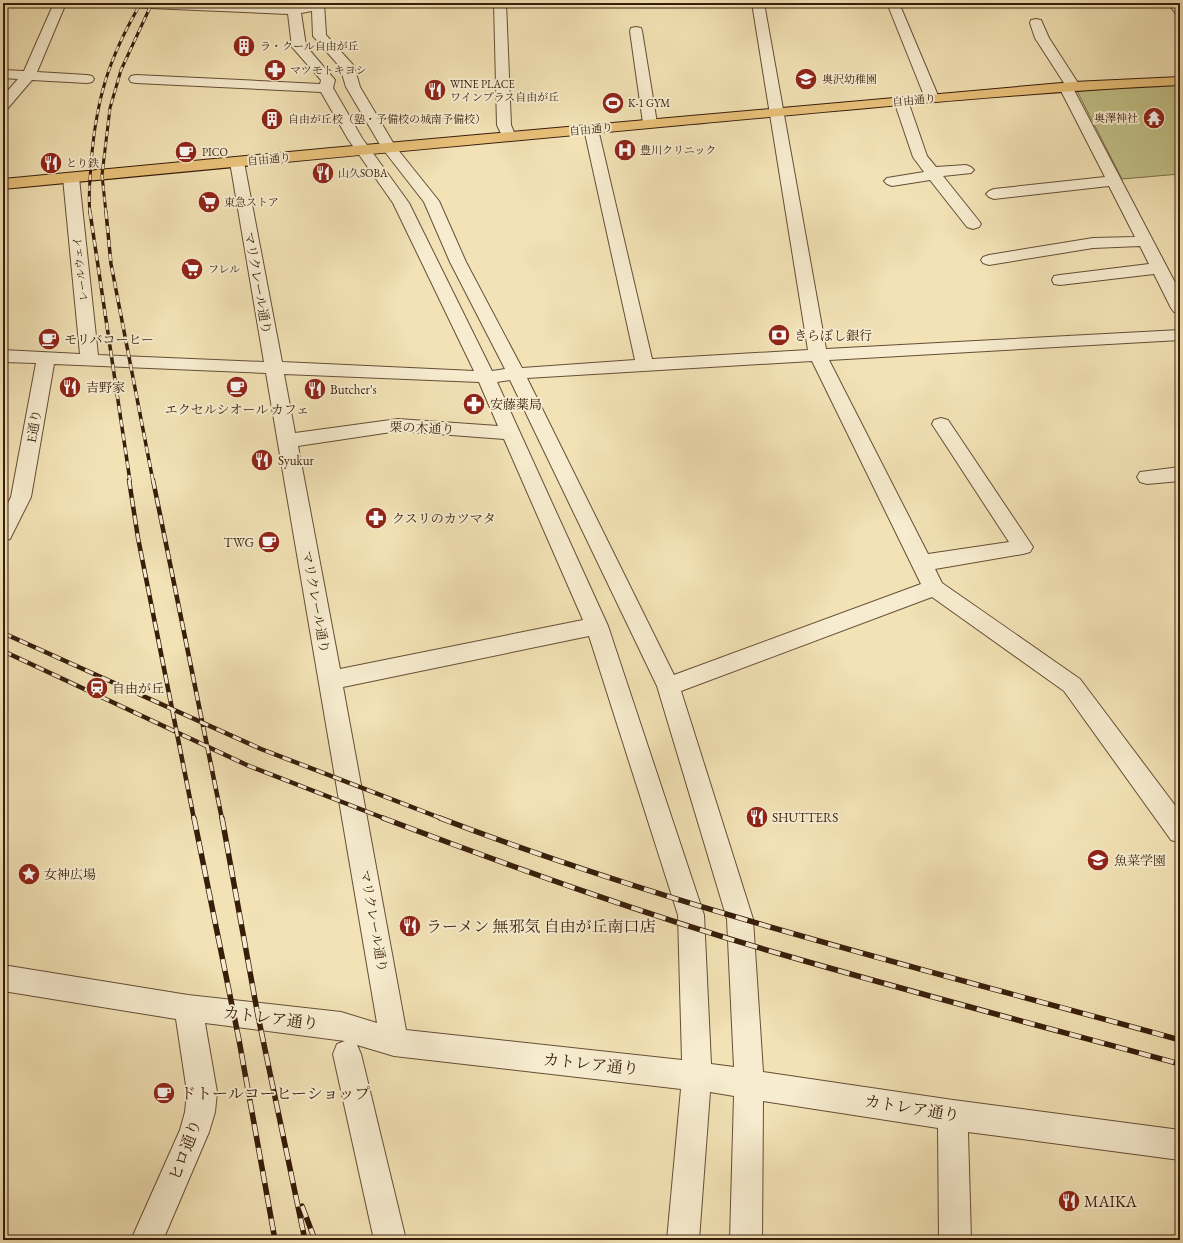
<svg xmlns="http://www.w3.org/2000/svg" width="1183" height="1243" font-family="'EB Garamond','Noto Serif JP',serif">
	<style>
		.green { fill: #c2c188; stroke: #7c6f49 }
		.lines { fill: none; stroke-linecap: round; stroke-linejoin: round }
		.minor-casing { stroke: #664e35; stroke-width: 2 }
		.major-casing { stroke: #371d0a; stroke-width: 2 }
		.minor { fill: #f7eccf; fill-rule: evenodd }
		.major { fill: #e9c17a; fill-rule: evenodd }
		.rail-far3-casing { stroke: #371d0a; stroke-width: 3 }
		.rail-far2-casing { stroke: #371d0a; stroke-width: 3.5 }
		.rail-far1-casing { stroke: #371d0a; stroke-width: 4.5 }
		.rail-casing { stroke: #371d0a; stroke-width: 5.5 }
		.rail-far3 { stroke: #f7eccf; stroke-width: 2; stroke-dasharray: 5.5; stroke-linecap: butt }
		.rail-far2 { stroke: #f7eccf; stroke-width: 2.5; stroke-dasharray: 7; stroke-linecap: butt }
		.rail-far1 { stroke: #f7eccf; stroke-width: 3; stroke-dasharray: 9; stroke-linecap: butt }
		.rail { stroke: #f7eccf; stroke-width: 4; stroke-dasharray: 12; stroke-linecap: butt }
		.labels { text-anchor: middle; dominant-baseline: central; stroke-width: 4; stroke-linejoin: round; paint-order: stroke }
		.far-poi-label { font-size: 11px; fill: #371d0a; stroke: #f7eccf; text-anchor: start }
		.far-street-label { font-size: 11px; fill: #371d0a; stroke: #f7eccf }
		.street-label { font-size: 13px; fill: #371d0a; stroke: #f7eccf }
		.poi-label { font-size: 13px; fill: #371d0a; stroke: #f7eccf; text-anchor: start }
		.near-poi-label { font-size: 16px; fill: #371d0a; stroke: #f7eccf; text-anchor: start }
		.near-street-label { font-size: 16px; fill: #371d0a; stroke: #f7eccf }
	</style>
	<rect width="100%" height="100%" fill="#f2e2b5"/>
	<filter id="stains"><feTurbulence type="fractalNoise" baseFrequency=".005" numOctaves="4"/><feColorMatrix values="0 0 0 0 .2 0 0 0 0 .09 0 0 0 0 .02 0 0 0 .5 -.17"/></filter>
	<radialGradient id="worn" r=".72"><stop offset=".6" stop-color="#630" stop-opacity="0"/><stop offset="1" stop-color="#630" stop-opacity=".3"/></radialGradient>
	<path class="green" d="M1180,84V174L1122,179L1076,89Z"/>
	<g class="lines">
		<g class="minor-casing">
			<path id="minor" d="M54,3H66L37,72L87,75L92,76L94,79L92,82L87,83L32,80L8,108L3,109V96L18,79L3,78V70L24,71Z
				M120,3H216L287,6V3H299L300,6L307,5L312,7V3H324L326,35L354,66L360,87L395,146L439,201L466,262L522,368L635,360L584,129L586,126L591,125L596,126L598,129L652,359L808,350L752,3H764L826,349L1180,330V340L829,360L928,554L1009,542L932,424L934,420L941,418L948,420L1033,547L1030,552L1023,554L935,569L942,583L1080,679L1180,812V843L1171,840L1064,691L932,597L681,691L753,919L763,1072L953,1100L1180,1130V1160L968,1132L971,1240H939L938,1128L763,1101L762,1240H730L734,1096L710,1092L699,1240H667L681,1089L394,1056L357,1045L361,1054L406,1240H374L333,1054L337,1044L345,1041L205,1023L217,1092L215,1112L209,1132L163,1240H131L180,1130L185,1112L187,1092L176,1019L3,991V965L188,995L341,1012L377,1023L266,373L54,364L31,497L10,539L3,541V513L11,497L36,363L3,362V350L80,354L63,178L66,175L71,173L76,175L79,178L98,355L264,362L230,162L232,159L237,158L242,159L244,162L282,362L474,371L393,203L348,139L321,92L136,83L131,82L129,79L131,76L136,75L320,84L321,80L292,47L288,14L126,7L122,6ZM312,11L313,36L340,67L346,87L382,148L424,202L450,262L505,369L492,371L409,203L362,138L333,88L335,80L306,46L301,13ZM812,361L921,584L674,675L527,378ZM284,374L479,382L498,426L398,419L295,433ZM510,380L657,686L727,919L734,1067L711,1064L704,915L608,626L497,382ZM398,431L504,439L583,620L340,669L298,446ZM589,636L678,915L682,1060L406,1030L343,687Z
				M494,3H506L511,125L516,137L514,140L509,141L504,140L497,125Z
				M887,3H899L939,98L937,101L932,102L927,101L925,98Z
				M1168,3H1180V15L1176,14Z
				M1036,19L1041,20L1049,38L1080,86L1078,89L1074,90L1180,292V313L1174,312L1171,308L1154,274L1060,285L1054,284L1052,280L1054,276L1060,275L1149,264L1140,246L1093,248L989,265L983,263L981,260L983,257L989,255L1093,238L1135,237L1109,186L994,199L989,197L986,194L989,191L994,189L1105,177L1059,87L1061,84L1064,83L1035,38L1030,23L1031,20Z
				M636,27L641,28L642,31L657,123L655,126L650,127L645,126L643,123L630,31L631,28Z
				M901,97L906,98L908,101L927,156L936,167L966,165L971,167L974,170L971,173L943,176L979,221L981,224L979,227L973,229L967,227L930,180L892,186L887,184L884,181L887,178L924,172L913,157L894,101L896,98Z
				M1180,467V481L1147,484L1140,482L1137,477L1140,472Z"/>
		</g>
		<g class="major-casing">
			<path id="major" d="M1180,77V85C1010,93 841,111 671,126C448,147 226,167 3,189V179L331,148L1073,82Z"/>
		</g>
		<use href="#minor" class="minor"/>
		<use href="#major" class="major"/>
		<g class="rail-far3-casing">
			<path id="rail-far3" d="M90,213C88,197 90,180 91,164C96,100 108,59 141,3
				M106,213L102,175L110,108L121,70L152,3"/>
		</g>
		<g class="rail-far2-casing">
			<path id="rail-far2" d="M90,212L130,481
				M106,212L111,264L153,481"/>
		</g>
		<g class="rail-far1-casing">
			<path id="rail-far1" d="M129,480L138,538L194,819
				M153,480L222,819
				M3,633L261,749L443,819
				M3,651L249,766L386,819"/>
		</g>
		<g class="rail-casing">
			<path id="rail" d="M194,818L239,1040L275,1240
				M222,818L258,1016L305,1240
				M383,818C515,868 648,916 784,955C915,993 1048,1028 1180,1064
				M440,818C680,910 932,971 1180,1040
				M302,1206L315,1240"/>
		</g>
		<use href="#rail-far3" class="rail-far3"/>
		<use href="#rail-far2" class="rail-far2"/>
		<use href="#rail-far1" class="rail-far1"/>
		<use href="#rail" class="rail"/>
	</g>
	<defs>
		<g id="building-disc" transform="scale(1.15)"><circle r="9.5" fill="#8f2418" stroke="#f7eccf"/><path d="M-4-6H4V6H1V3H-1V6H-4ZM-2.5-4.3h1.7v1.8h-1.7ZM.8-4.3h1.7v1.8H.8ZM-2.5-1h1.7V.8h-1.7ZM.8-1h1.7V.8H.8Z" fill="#fff"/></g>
		<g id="pharmacy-disc" transform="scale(1.15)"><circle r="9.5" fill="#8f2418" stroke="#f7eccf"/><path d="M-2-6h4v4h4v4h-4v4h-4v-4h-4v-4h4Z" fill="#fff"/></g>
		<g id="school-disc" transform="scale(1.15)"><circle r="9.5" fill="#8f2418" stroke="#f7eccf"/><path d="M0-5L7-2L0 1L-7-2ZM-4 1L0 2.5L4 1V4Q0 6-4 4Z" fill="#fff"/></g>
		<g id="restaurant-disc" transform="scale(1.15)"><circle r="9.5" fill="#8f2418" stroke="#f7eccf"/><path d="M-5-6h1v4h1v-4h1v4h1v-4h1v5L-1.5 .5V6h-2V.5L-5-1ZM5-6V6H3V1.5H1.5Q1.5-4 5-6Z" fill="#fff"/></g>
		<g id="stadium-disc" transform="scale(1.15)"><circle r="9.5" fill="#8f2418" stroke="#f7eccf"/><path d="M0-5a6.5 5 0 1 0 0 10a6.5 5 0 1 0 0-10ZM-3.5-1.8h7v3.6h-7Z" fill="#fff"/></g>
		<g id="temple-disc" transform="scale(1.15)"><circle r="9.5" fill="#8f2418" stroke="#f7eccf"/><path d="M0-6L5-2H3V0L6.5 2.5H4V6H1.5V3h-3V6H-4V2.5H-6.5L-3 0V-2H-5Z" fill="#fff"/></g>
		<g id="hospital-disc" transform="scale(1.15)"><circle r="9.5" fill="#8f2418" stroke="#f7eccf"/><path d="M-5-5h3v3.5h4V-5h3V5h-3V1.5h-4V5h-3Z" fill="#fff"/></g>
		<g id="cafe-disc" transform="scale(1.15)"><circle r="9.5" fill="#8f2418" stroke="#f7eccf"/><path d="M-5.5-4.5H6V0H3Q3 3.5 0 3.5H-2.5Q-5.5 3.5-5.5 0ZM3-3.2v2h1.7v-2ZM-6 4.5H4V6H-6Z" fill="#fff"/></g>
		<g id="supermarket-disc" transform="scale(1.15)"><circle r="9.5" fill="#8f2418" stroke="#f7eccf"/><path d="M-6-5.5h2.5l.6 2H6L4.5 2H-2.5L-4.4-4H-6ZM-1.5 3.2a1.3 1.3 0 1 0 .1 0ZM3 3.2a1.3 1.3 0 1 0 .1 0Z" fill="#fff"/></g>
		<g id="bank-disc" transform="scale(1.15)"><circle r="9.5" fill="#8f2418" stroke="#f7eccf"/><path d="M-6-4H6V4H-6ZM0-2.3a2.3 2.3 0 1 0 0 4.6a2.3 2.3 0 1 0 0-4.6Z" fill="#fff"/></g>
		<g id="station-disc" transform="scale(1.15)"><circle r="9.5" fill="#8f2418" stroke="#f7eccf"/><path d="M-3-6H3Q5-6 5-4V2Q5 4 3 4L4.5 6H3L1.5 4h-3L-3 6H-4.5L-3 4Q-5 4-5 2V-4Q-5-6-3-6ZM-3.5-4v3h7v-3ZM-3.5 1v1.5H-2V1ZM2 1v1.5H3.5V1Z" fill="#fff"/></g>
		<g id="sight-disc" transform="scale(1.15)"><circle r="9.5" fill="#8f2418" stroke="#f7eccf"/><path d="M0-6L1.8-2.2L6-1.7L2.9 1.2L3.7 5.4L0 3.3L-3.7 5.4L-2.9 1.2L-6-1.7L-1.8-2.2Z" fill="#fff"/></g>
	</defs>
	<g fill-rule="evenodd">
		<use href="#building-disc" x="244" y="46"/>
		<use href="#pharmacy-disc" x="275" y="70"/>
		<use href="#school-disc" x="806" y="79"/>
		<use href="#restaurant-disc" x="435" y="90"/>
		<use href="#stadium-disc" x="613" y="103"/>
		<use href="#temple-disc" x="1154" y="118"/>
		<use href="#building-disc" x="272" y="119"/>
		<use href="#hospital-disc" x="625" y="150"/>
		<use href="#cafe-disc" x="186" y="152"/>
		<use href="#restaurant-disc" x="51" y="163"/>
		<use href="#restaurant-disc" x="323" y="173"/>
		<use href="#supermarket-disc" x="209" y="202"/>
		<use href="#supermarket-disc" x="192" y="269"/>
		<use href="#bank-disc" x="779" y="335"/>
		<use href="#cafe-disc" x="49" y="339"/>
		<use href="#restaurant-disc" x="70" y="387"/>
		<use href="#cafe-disc" x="237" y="387"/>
		<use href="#restaurant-disc" x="315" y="389"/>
		<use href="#pharmacy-disc" x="474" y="404"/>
		<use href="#restaurant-disc" x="262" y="460"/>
		<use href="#pharmacy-disc" x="376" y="518"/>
		<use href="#cafe-disc" x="269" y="542"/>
		<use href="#station-disc" x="97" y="688"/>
		<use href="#restaurant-disc" x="757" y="817"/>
		<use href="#school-disc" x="1098" y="860"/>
		<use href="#sight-disc" x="29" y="874"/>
		<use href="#restaurant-disc" x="410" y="926"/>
		<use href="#cafe-disc" x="164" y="1093"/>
		<use href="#restaurant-disc" x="1069" y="1201"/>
	</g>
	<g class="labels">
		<g class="far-poi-label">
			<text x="260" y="46">ラ・クール自由が丘</text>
			<text x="290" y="70">マツモトキヨシ</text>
			<text x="822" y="79">奥沢幼稚園</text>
			<text x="450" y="84">WINE PLACE<tspan x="450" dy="13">ワインプラス自由が丘</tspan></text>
			<text x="628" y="103">K-1 GYM</text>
			<text x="1138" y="118" text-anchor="end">奥澤神社</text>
			<text x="288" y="119">自由が丘校（塾・予備校の城南予備校）</text>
			<text x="640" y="150">豊川クリニック</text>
			<text x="202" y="152">PICO</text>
			<text x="66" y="163">とり鉄</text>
			<text x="338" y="173">山久SOBA</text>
			<text x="224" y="202">東急ストア</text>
			<text x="208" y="269">フレル</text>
		</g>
		<g class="far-street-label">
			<text transform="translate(914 100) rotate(-5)">自由通り</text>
			<text transform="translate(591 129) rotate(-6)">自由通り</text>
			<text transform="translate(269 159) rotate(-6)">自由通り</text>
			<text transform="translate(80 269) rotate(-96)">レールウェイ</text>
		</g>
		<g class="street-label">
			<text transform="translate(258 283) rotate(80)">マリクレール通り</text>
			<text transform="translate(34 426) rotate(-80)">E通り</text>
			<text transform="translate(422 428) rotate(2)">栗の木通り</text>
			<text transform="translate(316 602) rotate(80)">マリクレール通り</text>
			<text transform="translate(374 921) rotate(80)">マリクレール通り</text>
		</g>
		<g class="poi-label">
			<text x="794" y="335">きらぼし銀行</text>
			<text x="64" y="339">モリバコーヒー</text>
			<text x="86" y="387">吉野家</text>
			<text x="330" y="389">Butcher's</text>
			<text x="490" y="404">安藤薬局</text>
			<text x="237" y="409" text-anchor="middle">エクセルシオール カフェ</text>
			<text x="278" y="460">Syukur</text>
			<text x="392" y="518">クスリのカツマタ</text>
			<text x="254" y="542" text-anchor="end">TWG</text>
			<text x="112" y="688">自由が丘</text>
			<text x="772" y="817">SHUTTERS</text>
			<text x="1114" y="860">魚菜学園</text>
			<text x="44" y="874">女神広場</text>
		</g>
		<g class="near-poi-label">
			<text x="426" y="926">ラーメン 無邪気 自由が丘南口店</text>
			<text x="180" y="1093">ドトールコーヒーショップ</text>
			<text x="1084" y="1201">MAIKA</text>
		</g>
		<g class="near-street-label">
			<text transform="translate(271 1018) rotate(7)">カトレア通り</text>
			<text transform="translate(591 1064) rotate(6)">カトレア通り</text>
			<text transform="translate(912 1108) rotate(9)">カトレア通り</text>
			<text transform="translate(185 1150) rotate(-69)">ヒロ通り</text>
		</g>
	</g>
	<rect width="1183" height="1243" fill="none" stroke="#f2e2b5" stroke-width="16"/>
	<rect x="4" y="4" width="1175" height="1235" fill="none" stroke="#371d0a" stroke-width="2"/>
	<rect x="8" y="8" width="1167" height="1227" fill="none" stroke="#371d0a"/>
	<rect width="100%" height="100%" filter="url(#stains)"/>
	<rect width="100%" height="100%" fill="url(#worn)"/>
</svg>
